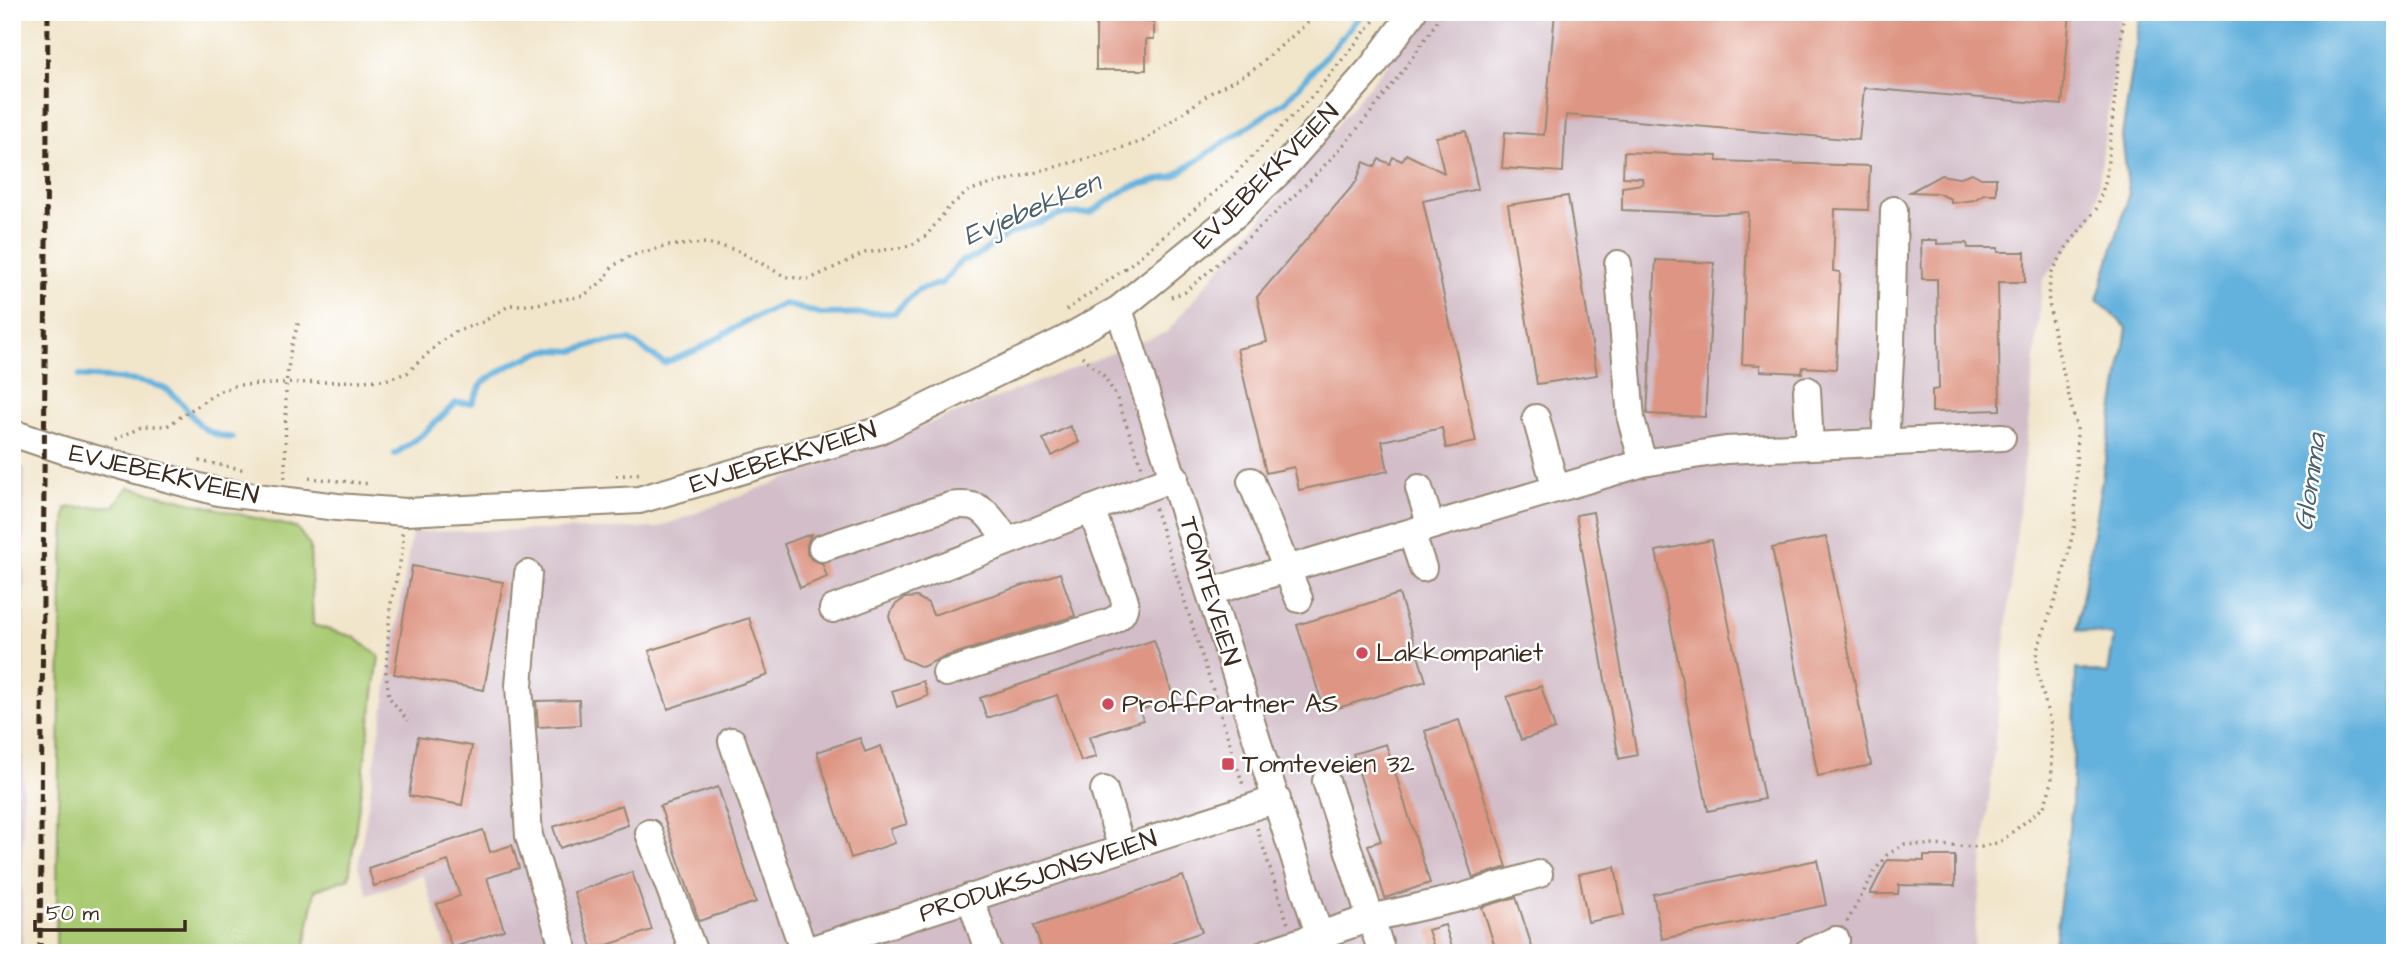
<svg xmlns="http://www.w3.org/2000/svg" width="2407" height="965" font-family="'Architects Daughter',sans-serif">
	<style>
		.industrial { fill: #d2bdc8 }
		.green { fill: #a9ca72; stroke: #727a48; stroke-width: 2 }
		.water { fill: #64b1dd; stroke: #506e7e; stroke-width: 2 }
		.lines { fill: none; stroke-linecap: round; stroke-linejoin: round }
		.stream { stroke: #64b1dd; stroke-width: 6 }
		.building { fill: #de9583 }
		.minor-casing { stroke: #968874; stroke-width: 30 }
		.path { stroke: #968874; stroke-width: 3.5; stroke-dasharray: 2 5; stroke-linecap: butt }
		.minor { stroke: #fff; stroke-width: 26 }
		.rail { stroke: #3b2a1e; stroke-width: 5; stroke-dasharray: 10 5; stroke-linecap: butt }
		.poi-dot { fill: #d1495b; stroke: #fff; stroke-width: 2.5 }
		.labels { text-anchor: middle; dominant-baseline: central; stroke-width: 5; stroke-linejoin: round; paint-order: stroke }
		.street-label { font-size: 26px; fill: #3b2a1e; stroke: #fff }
		.poi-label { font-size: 26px; fill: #3b2a1e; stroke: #fff; text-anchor: start }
		.water-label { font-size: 28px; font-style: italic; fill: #4b606a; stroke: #fff }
	</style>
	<rect width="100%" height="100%" fill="#fff"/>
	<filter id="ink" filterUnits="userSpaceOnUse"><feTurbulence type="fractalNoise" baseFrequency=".0143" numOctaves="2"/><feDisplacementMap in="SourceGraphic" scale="14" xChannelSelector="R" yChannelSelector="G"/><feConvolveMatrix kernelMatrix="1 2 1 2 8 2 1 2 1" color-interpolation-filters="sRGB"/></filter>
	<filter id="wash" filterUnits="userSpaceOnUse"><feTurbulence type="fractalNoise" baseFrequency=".00686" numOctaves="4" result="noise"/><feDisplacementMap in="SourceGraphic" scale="28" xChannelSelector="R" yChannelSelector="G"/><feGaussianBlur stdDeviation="1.57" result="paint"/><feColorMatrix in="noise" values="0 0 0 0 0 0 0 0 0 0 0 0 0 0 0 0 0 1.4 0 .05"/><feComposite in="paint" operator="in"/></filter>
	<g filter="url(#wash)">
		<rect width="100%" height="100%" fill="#f1e5ca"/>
		<path class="industrial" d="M1430,12H2121L2095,214L2043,280L1973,953H575L568,933L465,953H448L423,875L368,894L358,867L412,532L657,528L1167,332Z
			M12,463L25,468L22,953H12Z"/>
		<path class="green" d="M128,487L297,528L310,546L313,625L354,637L379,656L349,878L315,890L304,953H56L62,578L66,508L114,506Z"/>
		<path class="water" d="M2141,12H2395V953H2054L2072,806L2076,669L2108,674L2114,636L2077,630L2127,328L2097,300L2129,195L2122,136Z"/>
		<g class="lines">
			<path class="stream" d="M79,376C101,378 154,379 170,392C196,413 193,433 233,438
				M395,454L423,434L456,403H472L483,382L512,364L547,350L574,351L598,343L630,340L664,363L695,351L749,320L784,304L820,314L894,313L918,290L942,283L961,261L975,257L1007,235L1061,214L1090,213L1128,188L1174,176L1286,101L1364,12"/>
		</g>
		<g id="blocks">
			<path class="building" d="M1096,12H1147V22H1154V39H1146V70H1096Z
				M1555,12H2070L2062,105L1864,88L1859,140L1566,115L1563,172L1502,168L1505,132L1544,135Z
				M1466,131L1478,189L1423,201L1476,442L1446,448L1442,428L1382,441L1388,471L1299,490L1294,467L1266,473L1237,349L1267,342L1257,297L1356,182L1364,162L1375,167L1379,159L1390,164L1393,157L1402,161L1406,154L1444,173L1436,137Z
				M1624,152L1717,156V161L1870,166L1868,210L1835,209L1833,271L1840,272L1836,369L1803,367L1802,373L1760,371V365L1742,364L1748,212L1715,214L1622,210V187L1643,184L1642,178L1623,177Z
				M1972,173L1981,178H1996V194H1984L1974,200L1951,203V199L1937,193L1910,192L1941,175L1958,178Z
				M1568,196L1597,375L1537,384L1508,205Z
				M1921,240H1937V244L1967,243L1968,248H1998V252H2025V282H1998L2000,410L1932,412V390L1939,389L1937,279H1922Z
				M1656,260L1714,263L1705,417L1647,414Z
				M1070,426L1079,442L1052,456L1043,439Z
				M1593,512L1637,755L1619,759L1576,515Z
				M811,534L807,545V554L812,560L822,563L827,577L800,588L784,544Z
				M1826,537L1871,765L1818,776L1772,548Z
				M1712,540L1764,799L1708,811L1656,551Z
				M412,566L503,582L484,690L394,674Z
				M1060,573L1075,616L941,658L922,667L902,658L889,616L895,605L905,598L917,597L928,603L933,615Z
				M1399,594L1426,681L1325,712L1297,625Z
				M749,618L768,675L668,709L649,651Z
				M1154,640L1174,699L1140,710L1143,720L1089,737L1096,757L1081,761L1057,695L987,718L980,698Z
				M923,681L928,696L897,707L892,691Z
				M1541,686L1555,729L1521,740L1507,697Z
				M579,700L580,725L538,727L536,701Z
				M1459,720L1507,867L1473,878L1425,731Z
				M418,737L472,746L462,805L409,796Z
				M860,738L865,752L881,746L907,824L890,829L895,843L851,858L817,752Z
				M1386,744L1430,883L1385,898L1368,845L1381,841L1353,754Z
				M718,787L756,902L699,921L660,806Z
				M622,805L628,825L560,848L553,827Z
				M483,830L490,852L512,845L519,868L487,878L504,930L452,948L437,904L460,896L448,861L374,886L368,868Z
				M1924,856H1955V886L1899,885L1898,894H1870L1887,860L1924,861Z
				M1817,860L1826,905L1662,939L1653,894Z
				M1615,867L1624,915L1588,922L1579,874Z
				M632,872L652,930L593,950L574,892Z
				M1183,876L1202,932L1141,953H1043L1034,926Z
				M1516,897L1534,953H1497L1482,907Z
				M1445,925L1454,953H1436L1428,930Z"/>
		</g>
	</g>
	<g filter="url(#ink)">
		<use href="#blocks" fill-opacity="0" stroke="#968874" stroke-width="2"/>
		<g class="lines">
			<g class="minor-casing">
				<path id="minor" d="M1618,264L1631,419L1643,463
					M1119,309L1325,953
					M1807,390L1810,446
					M1536,418L1556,489
					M12,433L66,451L218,492L337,507L406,512L639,500L878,431L1064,340L1119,309L1237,213L1283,168L1372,67L1413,12
					M1885,442L1891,345L1894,210
					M1251,481L1299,599
					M1419,488L1431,526
					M1411,532L1423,568
					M822,548L950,506C986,501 988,516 1008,541
					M528,574L519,686L529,836L565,953
					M1210,592L1643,463L1726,450L2002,437
					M833,609L1175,477
					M946,673L1110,622C1120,617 1125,613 1125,601L1091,509
					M732,741L804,952
					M1326,781L1382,953
					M1104,790L1122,849
					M649,833L694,953
					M970,897L989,953
					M800,953L1277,799
					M1266,953L1371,918L1459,898L1539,874
					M1807,953L1836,940"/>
			</g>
			<path class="path" d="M1125,269L1231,178L1315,93L1381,12
				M1171,297L1185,292C1240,244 1298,197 1346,142C1381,102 1414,57 1443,12
				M1066,310L1125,269L1128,272
				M1082,356L1105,377L1117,398L1142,468
				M115,440L142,426H167L218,392L237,385L385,380L407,373L439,343L455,332L483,322L510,305H530L583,296L603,281L613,266L630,256L667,246L705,243L737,250L786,277L810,279L865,253L910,246L926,236L950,206L970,190L1100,155L1143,141L1212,92L1252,71L1320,12
				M199,461L246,470
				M616,476L643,473
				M285,478L286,384L291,347L299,321
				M309,478L371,484
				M1155,508L1244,788
				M402,533L404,544L390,608L386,673L389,697L408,721
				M1257,828L1288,924
				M1847,922L1876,869L1887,855L1905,844L1981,847L2000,842L2044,807L2052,782L2051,725L2037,671V650L2061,583L2075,524L2077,429L2053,330L2048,295L2052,272L2066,248L2097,208L2106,179L2124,12"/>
			<use href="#minor" class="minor"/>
			<path class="rail" d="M40,953L48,12"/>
		</g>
	</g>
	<g class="poi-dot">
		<circle cx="1362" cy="653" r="7"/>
		<circle cx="1108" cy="704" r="7"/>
		<rect x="1221" y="757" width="14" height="14" rx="3.5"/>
	</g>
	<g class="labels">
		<g class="street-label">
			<text transform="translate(1266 176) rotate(-45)">EVJEBEKKVEIEN</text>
			<text transform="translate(783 457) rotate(-17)">EVJEBEKKVEIEN</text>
			<text transform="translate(164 474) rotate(13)">EVJEBEKKVEIEN</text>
			<text transform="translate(1210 591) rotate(73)">TOMTEVEIEN</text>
			<text transform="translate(1038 876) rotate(-18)">PRODUKSJONSVEIEN</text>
		</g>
		<g class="poi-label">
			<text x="1376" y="653">Lakkompaniet</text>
			<text x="1122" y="704">ProffPartner AS</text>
			<text x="1242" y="764">Tomteveien 32</text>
		</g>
		<g class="water-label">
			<text transform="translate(1032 209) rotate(-23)">Evjebekken</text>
			<text transform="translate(2310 482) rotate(-82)">Glomma</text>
		</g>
	</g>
	<rect width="2407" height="965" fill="none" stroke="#fff" stroke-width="42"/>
	<path d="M35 920v10h150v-10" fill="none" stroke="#3b2a1e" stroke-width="3.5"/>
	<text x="46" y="920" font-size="21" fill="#3b2a1e" stroke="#ffffff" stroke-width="5" paint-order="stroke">50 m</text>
</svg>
